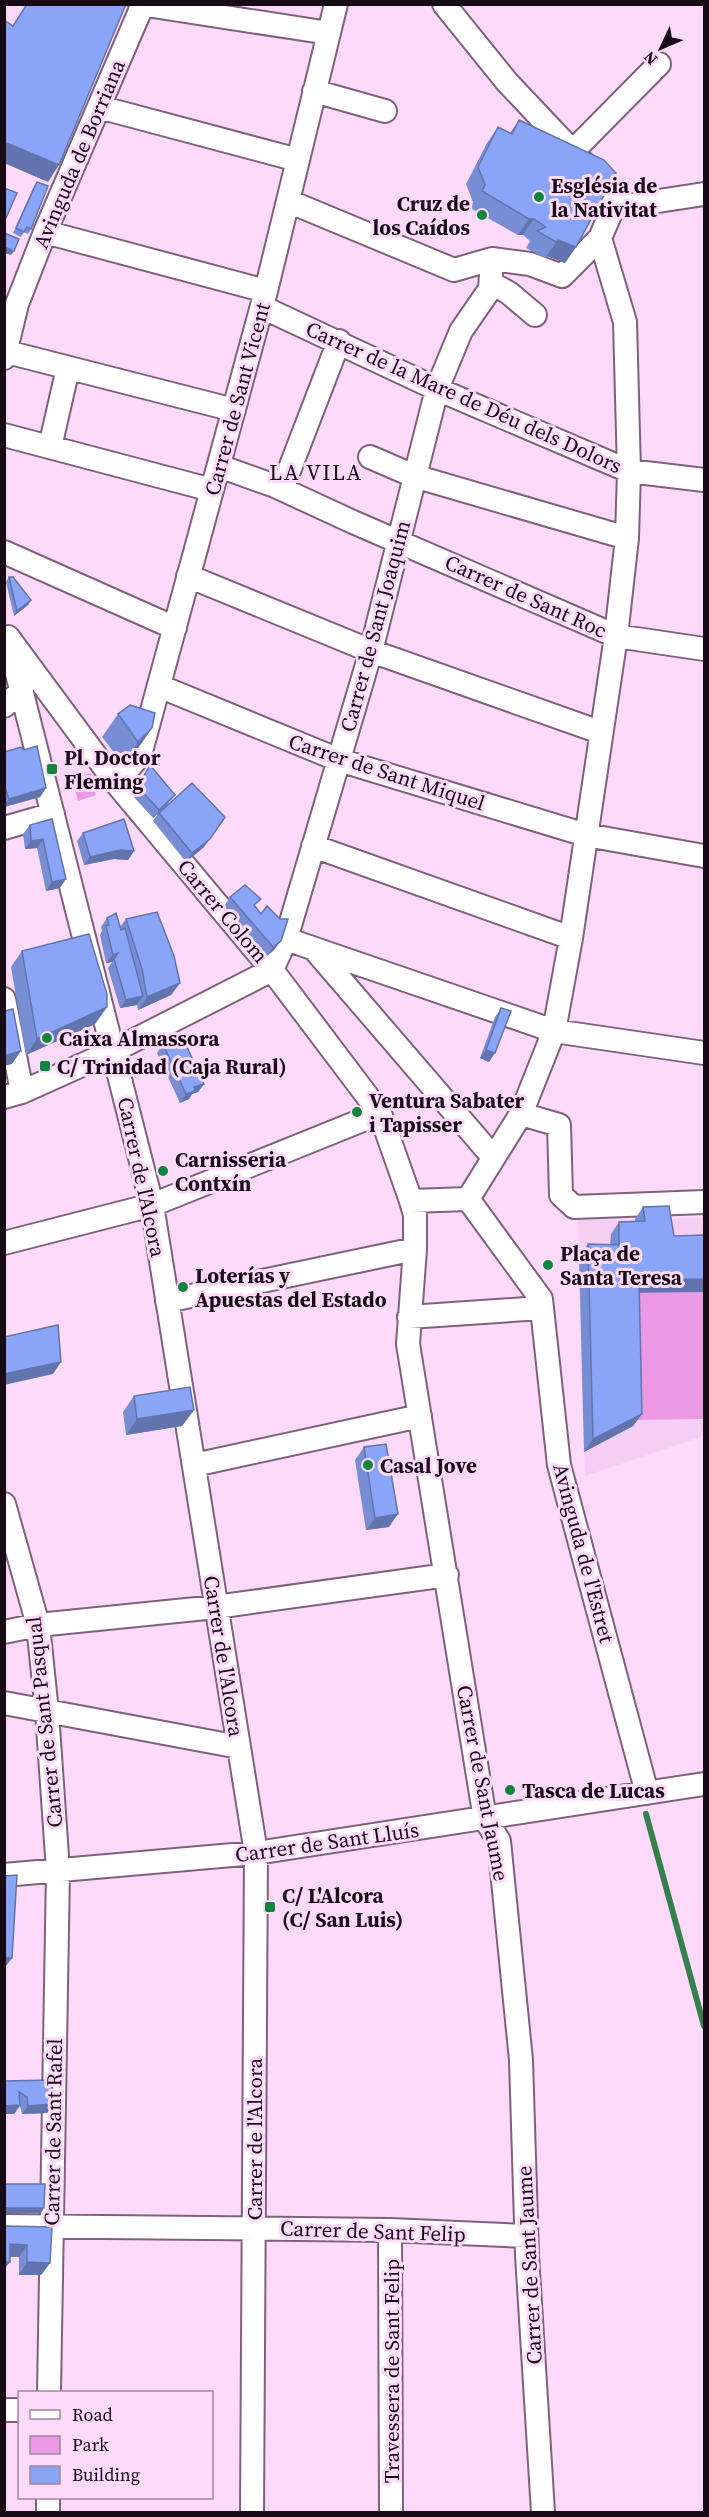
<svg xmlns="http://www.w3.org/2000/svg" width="709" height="2517" font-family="'Source Serif 4',serif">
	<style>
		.built { fill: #f7cef3 }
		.green { fill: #eb99e4 }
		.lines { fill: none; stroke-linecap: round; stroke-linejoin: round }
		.stream { stroke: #35804b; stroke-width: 6 }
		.minor-casing { stroke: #7f617c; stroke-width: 26 }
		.minor { stroke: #fff; stroke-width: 22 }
		.wall { fill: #778ed4 }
		.shaded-wall { fill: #6174ad }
		.building { fill: #8aa5f7; stroke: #6174ad; stroke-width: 1.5 }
		.poi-dot { fill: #12853d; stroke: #fddaf9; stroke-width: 2 }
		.labels { text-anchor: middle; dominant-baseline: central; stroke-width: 6; stroke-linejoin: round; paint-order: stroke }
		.street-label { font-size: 21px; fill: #170b16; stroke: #fddaf9 }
		.poi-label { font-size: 21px; font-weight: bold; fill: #170b16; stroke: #fddaf9; text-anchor: start }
		.neighbourhood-label { font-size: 22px; letter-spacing: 1.5px; fill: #170b16; stroke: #fddaf9 }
	</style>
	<rect width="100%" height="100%" fill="#fddaf9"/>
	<path class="built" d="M704,1218V1436L585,1476L578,1220Z"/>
	<path class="green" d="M91,773L96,795L78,801L72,778Z
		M704,1292V1419L633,1420L630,1293Z"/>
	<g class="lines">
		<path class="stream" d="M646,1814L704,2026"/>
		<g class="minor-casing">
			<path id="minor" d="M140,4L329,33
				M444,4L507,82L607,188L613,208
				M314,91L385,111
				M99,107L298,160
				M574,150L659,64
				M288,201L454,270L492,259L530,264L562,276L600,238
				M613,208L600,238L625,322L629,471L627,538L616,636L571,938L554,1031L521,1114L468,1199L541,1299L559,1465L647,1793
				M613,208L704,194
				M45,232L266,291
				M491,283L509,293L535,315
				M262,307L437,389L629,471L704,480
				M7,352L234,410
				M4,358L17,304L45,232L143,4
				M4,435L212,490
				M50,447L68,368
				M370,457L414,476L627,538
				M219,466L275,486L353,522L616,636L704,649
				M282,489L339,341
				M4,552L175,628
				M188,576L371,651L600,732
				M8,637L116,783L272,970L380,1113L411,1201L415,1215V1249L408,1344L485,1819L499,1841L521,2060L527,2255L543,2512
				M11,650L152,1205L256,1853L252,2512
				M159,686L339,760L586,835L704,856
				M4,706L22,691
				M116,783L140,755L266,291L336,4
				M4,828L53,814
				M313,846L571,938
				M286,939L554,1031L704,1053
				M315,950L493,1157
				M272,970L286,939L371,651L437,389L461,331L490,289L492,259
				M4,999L22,1092
				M4,1097L22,1092L113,1051L272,970
				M521,1114L559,1125L561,1195L574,1207L704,1202
				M411,1201L468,1199
				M4,1243L152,1205L380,1113
				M167,1301L415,1249
				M409,1317L541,1308
				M194,1465L420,1416
				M4,1504L38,1625L47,1712L58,1871L49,2392
				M4,1632L38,1625L216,1607L447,1575
				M4,1703L239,1747
				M4,1875L256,1853L704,1784
				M4,2226L390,2230L526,2236
				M390,2230L391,2512
				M4,2410H20
				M48,2512V2498"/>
		</g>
		<use href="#minor" class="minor"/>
	</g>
	<path class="wall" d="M519,120L576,247L565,263L547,256L545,258L526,248L530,241L523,235H518L470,208L473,202L466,184L487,143L498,127L510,133Z
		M37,182L31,229L28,234L24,232L21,237L13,233L34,186Z
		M9,577L28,605L14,616L6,582Z
		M118,714L152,728L136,751L123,764L102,737Z
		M4,752L46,788L40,797L4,807Z
		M150,765L175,795L168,803L204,847L186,862L153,821L158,814L153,818L132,795L144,774Z
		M52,819L60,888L46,891L37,848L25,849L23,834L30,825Z
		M83,833L134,851L128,860L114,859L84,865L77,841Z
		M230,897L255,907L274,950L267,956L224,906Z
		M107,918L120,927L126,919L180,983L171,995L138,1010L137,1005L120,1008L108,968L112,962L106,963L100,935L102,931L101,927Z
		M22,951L107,1007L95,1024L26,1055L11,967Z
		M501,1008L489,1062L480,1058L495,1017Z
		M163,1044L204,1084L198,1092L192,1094L189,1099L180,1103L157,1053Z
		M669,1206L639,1293L642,1414L633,1426L584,1452L579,1257L588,1244L610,1245L611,1234L619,1222H635V1219L643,1207Z
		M134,1396L194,1410L182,1426L126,1435L123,1412Z
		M364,1447L389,1527L366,1530L355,1460Z
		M4,2081L53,2104L47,2113L22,2114L20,2106L14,2114Z
		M4,2226L50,2263L41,2275H19V2257H10V2262L4,2269Z"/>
	<path class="shaded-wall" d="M4,142L59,165L48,182L4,163Z
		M529,219H534L523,235H518Z
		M558,240L576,247L565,263L547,256L545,258Z
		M4,247L14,251L11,255L4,253Z
		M31,600L28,605L14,616L17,611Z
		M152,728L136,751L123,764L138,742Z
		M46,788L40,797L4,807V806L9,799Z
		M175,795L168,803L153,818L159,810Z
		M43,839L37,848L25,849L31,841Z
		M210,839L204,847L186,862L192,853Z
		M120,850L134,851L128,860L114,859L84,865L90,857Z
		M66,879L60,888L46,891L52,882Z
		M281,941L274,950L267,956L273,947Z
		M118,953L112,962L106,963L113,955Z
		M180,983L171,995L138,1010L147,997Z
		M143,996L137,1005L120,1008L126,1000Z
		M107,1007L95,1024L26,1055L37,1039Z
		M486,1050L495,1053L489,1062L480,1058Z
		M21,1051L12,1064L4,1066V1056Z
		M204,1084L198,1092L192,1094L189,1099L180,1103L186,1094L194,1087Z
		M705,1279V1292L630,1293L639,1280Z
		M61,1362L53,1374L4,1385V1374Z
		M194,1410L182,1426L126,1435L137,1419Z
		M642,1414L633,1426L584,1452L593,1439Z
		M398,1514L389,1527L366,1530L375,1518Z
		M4,1958H12L6,1966H4Z
		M53,2104L47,2113L22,2114L28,2106Z
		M20,2105L14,2114H4V2106Z
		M5,2208H44L41,2213H4Z
		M10,2244L27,2245L19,2257H4Z
		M4,2262H10L4,2269Z
		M27,2262L50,2263L41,2275H19Z"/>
	<path class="building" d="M27,4H126L59,165L4,142V20L13,26Z
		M519,120L604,160L616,173L576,247L558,240L556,242L537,231L546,227L534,219H529L482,191L485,185L478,167L498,127L512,134Z
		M37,182L48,186L31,229L27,227L24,232L16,228Z
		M4,188L17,193L6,218H4Z
		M4,233L19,239L14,251L4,247Z
		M9,577H13L31,600L17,611Z
		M130,705L155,713L152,728L138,742L118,714Z
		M37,746L46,788L9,799L4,784V752L21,747L24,750Z
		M150,765L175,795L159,810L138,787Z
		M192,783L225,817L210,839L192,853L159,813Z
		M52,819L66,879L52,882L43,839L31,841L30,825Z
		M124,819L134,851L120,850L90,857L83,833Z
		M245,885L261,899L254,905L261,914L267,906L280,919H288L281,941L273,947L230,897Z
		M157,912L174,956L180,983L147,997L142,969L126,919Z
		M116,913L121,930L125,928L143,996L126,1000L114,959L118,953L113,955L106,926L109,925L107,918Z
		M89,934L107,994V1007L37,1039L22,951Z
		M501,1008L511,1011L495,1053L486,1050Z
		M13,1009L21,1051L4,1056V1011Z
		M181,1034L204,1084L194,1087L195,1091L186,1094L163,1044Z
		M669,1206L674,1236L705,1235V1279L639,1280L642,1414L593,1439L588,1244L619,1245V1222L645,1221L643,1207Z
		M58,1325L61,1362L4,1374V1337Z
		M190,1387L194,1410L137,1419L134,1396Z
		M386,1444L398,1514L375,1518L364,1447Z
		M17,1875L12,1958H4V1876Z
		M52,2080L53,2104L28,2106L27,2097L19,2092L20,2105L4,2106V2081Z
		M4,2184H45L44,2208H5Z
		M4,2226L52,2227L50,2263L27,2262V2245L10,2244V2262H4Z"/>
	<g class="poi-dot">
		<circle cx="539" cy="197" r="6"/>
		<circle cx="482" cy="215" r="6"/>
		<rect x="46" y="763" width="12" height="12" rx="3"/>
		<circle cx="47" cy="1038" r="6"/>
		<rect x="39" y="1060" width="12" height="12" rx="3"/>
		<circle cx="357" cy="1112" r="6"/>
		<circle cx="163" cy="1171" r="6"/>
		<circle cx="548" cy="1265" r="6"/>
		<circle cx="183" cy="1287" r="6"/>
		<circle cx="368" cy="1465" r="6"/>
		<circle cx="510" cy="1790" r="6"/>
		<rect x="264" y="1901" width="12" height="12" rx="3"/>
	</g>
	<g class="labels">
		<g class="street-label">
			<text transform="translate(79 154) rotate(-67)">Avinguda de Borriana</text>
			<text transform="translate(464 397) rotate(24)">Carrer de la Mare de Déu dels Dolors</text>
			<text transform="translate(237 399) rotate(-75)">Carrer de Sant Vicent</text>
			<text transform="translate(526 596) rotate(24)">Carrer de Sant Roc</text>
			<text transform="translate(375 626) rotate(-75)">Carrer de Sant Joaquim</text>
			<text transform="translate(387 772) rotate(18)">Carrer de Sant Miquel</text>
			<text transform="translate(223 911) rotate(50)">Carrer Colom</text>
			<text transform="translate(142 1177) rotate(78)">Carrer de l'Alcora</text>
			<text transform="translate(584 1553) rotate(75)">Avinguda de l'Estret</text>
			<text transform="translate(224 1656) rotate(81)">Carrer de l'Alcora</text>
			<text transform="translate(44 1722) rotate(-96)">Carrer de Sant Pasqual</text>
			<text transform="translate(483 1783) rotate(79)">Carrer de Sant Jaume</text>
			<text transform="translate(327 1842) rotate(-8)">Carrer de Sant Lluís</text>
			<text transform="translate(53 2132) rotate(-89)">Carrer de Sant Rafel</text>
			<text transform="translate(254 2139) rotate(-90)">Carrer de l'Alcora</text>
			<text transform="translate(373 2231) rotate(2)">Carrer de Sant Felip</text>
			<text transform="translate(529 2265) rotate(-93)">Carrer de Sant Jaume</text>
			<text transform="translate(391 2371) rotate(-90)">Travessera de Sant Felip</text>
		</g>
		<g class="poi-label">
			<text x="551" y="185">Església de<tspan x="551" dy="24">la Nativitat</tspan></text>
			<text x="470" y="203" text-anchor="end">Cruz de<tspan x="470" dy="24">los Caídos</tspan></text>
			<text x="64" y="757">Pl. Doctor<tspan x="64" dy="24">Fleming</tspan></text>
			<text x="59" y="1038">Caixa Almassora</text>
			<text x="57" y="1066">C/ Trinidad (Caja Rural)</text>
			<text x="369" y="1100">Ventura Sabater<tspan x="369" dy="24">i Tapisser</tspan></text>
			<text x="175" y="1159">Carnisseria<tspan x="175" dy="24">Contxín</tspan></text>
			<text x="560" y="1253">Plaça de<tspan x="560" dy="24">Santa Teresa</tspan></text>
			<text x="195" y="1275">Loterías y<tspan x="195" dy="24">Apuestas del Estado</tspan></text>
			<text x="380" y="1465">Casal Jove</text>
			<text x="522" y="1790">Tasca de Lucas</text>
			<text x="282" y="1895">C/ L'Alcora<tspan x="282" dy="24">(C/ San Luis)</tspan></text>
		</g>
		<g class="neighbourhood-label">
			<text x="316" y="472">LA VILA</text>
		</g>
	</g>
	<rect width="709" height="2517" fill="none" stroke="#170b16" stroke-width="12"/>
	<rect x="18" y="2391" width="195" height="108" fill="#fddaf9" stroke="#a1879e" stroke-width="1.5"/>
	<rect x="30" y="2410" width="30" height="9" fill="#ffffff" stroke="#a1879e" stroke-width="1.5"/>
	<text x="72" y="2421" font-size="18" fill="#170b16">Road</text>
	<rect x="30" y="2436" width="30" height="18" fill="#eb99e4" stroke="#a1879e" stroke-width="1.5"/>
	<text x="72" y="2451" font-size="18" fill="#170b16">Park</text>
	<rect x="30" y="2466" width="30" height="18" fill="#8aa5f7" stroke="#a1879e" stroke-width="1.5"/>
	<text x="72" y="2481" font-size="18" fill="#170b16">Building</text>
	<g transform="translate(661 48) rotate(226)" stroke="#fddaf9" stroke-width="4.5" paint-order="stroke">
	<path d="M0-4.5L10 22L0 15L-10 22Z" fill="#170b16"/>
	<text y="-9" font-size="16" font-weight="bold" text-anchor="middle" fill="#170b16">N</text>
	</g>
</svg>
